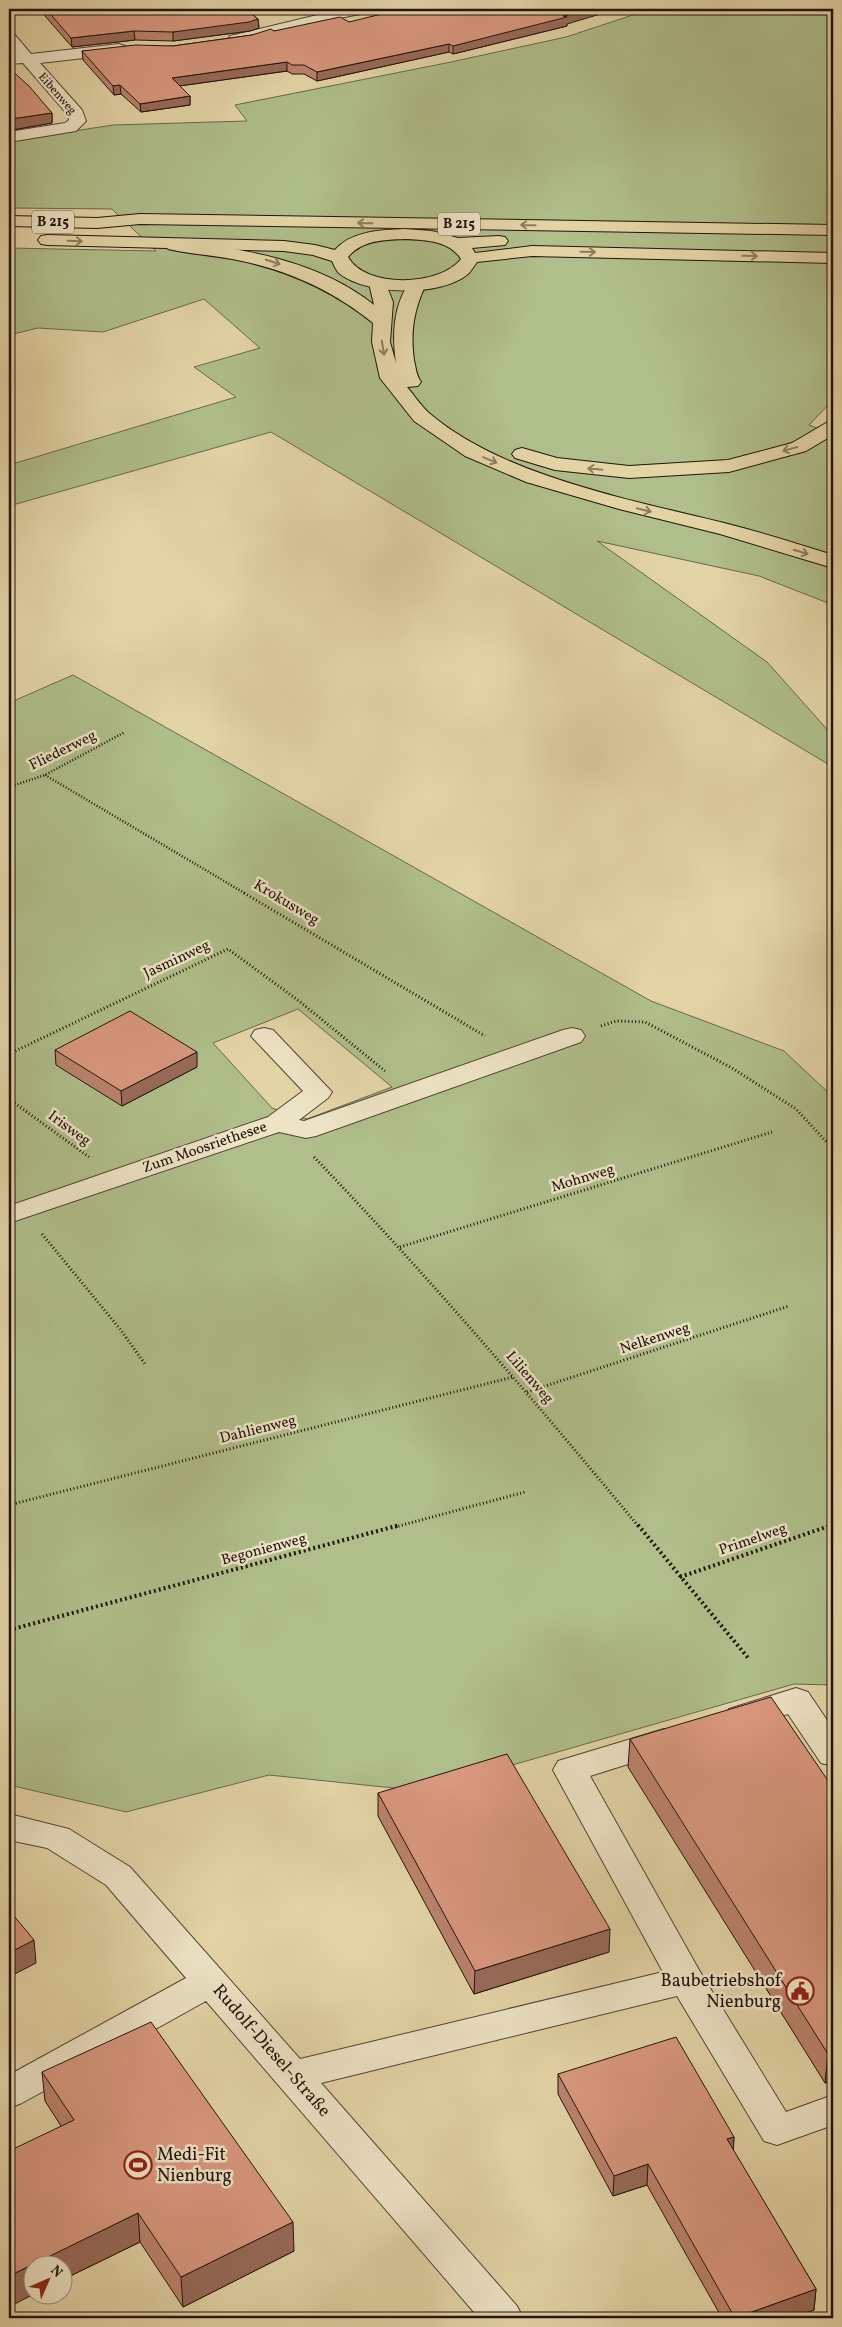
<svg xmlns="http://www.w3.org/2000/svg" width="842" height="2327" font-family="Vollkorn,serif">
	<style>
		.green { fill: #afbe8a; stroke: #68684c; fill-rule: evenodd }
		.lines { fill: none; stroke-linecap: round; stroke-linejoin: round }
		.minor-casing { stroke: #524333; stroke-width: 2 }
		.major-casing { stroke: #22130d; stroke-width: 2 }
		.highway-casing { stroke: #22130d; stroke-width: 2 }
		.path-far2 { stroke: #22130d; stroke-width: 2.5; stroke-dasharray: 1 2; stroke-linecap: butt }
		.path-far1 { stroke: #22130d; stroke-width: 3; stroke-dasharray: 1 2.5; stroke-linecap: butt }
		.path { stroke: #22130d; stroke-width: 4; stroke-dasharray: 2 3; stroke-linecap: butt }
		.minor { fill: #ede3c5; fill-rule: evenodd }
		.major { fill: #e3d4a6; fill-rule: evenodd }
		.highway { fill: #e3d4a6; fill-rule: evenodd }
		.wall { fill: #bb836d; stroke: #22130d }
		.shaded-wall { fill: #986a59; stroke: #22130d }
		.building { fill: #d9987f; stroke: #22130d }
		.oneway { stroke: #8c7d61 }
		.labels { text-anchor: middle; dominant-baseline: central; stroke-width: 5; stroke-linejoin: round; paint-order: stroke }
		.far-street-label { font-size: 12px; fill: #22130d; stroke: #ede3c5 }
		.shield { fill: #ede3c5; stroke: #5f5144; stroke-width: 1 }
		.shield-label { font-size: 14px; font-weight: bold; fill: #22130d }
		.street-label { font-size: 15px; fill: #22130d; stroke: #ede3c5 }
		.near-poi-label { font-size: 18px; fill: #22130d; stroke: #ede3c5; text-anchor: end }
		.near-street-label { font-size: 18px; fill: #22130d; stroke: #ede3c5 }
	</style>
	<rect width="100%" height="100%" fill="#e3d4a6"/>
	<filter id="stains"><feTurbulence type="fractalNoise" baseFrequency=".004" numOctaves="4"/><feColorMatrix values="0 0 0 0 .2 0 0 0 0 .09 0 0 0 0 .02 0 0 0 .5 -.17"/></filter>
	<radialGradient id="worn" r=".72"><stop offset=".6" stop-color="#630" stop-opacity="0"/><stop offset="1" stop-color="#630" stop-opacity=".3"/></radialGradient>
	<path class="green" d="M651,9H833V400L809,425L833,434V605L759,576L597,541L767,662L833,736V767L271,432L9,506V465L236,397L194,367L260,348L204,299L103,332L38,328L9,335V248L156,251L112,209L9,208V141L113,125L247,121L235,105L451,62L566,37Z
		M73,675L651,1001L784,1051L833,1097V1685L794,1684L422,1791L269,1775L126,1812L9,1785V703ZM298,1009L392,1087L307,1119L272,1108L213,1043Z"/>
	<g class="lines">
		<g class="minor-casing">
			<path id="minor" d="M342,9H371L368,12C344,18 319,21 295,28C275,34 251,48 230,42L228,39L230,36Z
				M9,33L15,35L31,54L119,44L125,46L127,49L125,52L119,54L40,63L82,110L86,121L76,131L9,142V132L65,123L69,120L68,115L23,63L9,64V54H15L9,47Z
				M264,1028L273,1030L332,1092L328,1098L299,1120L304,1121L563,1030L572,1028L581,1030L585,1036L581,1042L316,1136L306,1138L279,1132L9,1223V1206L268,1117L303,1091L251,1036L255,1030Z
				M796,1688L808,1692L833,1729V1766L821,1763L788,1714L741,1729L729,1725L724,1717L729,1709Z
				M664,1729L676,1733L681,1741L676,1749L590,1776L699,1970L786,2112L833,2095V2125L777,2145L764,2141L677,1996L321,2083L517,2306L523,2318H479L206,2001L22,2103L9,2108V2075L186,1978L106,1885L47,1848L9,1840V1814L69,1829L130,1867L300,2059L663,1972L553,1770L558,1761Z"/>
		</g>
		<g class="major-casing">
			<path id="major" d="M140,214L833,225V235L140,224L97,228L9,226V216L97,218Z
				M404,229L432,231L458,238L499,236L505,237L508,241L505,245L472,248L475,253L532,246L833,253V263L532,256L477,262C474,266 471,271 468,274C441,297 367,295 340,274C336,271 334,265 332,261L313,255L284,251L47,245L41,244L38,240L41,236L47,235L284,241L315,245L335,250C351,231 381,230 404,229ZM404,239C424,240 449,240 461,259C440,286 366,289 348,257C362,240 384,240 404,239Z"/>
		</g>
		<g class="highway-casing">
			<path id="highway" d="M174,240C243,249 318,260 374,305L369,283L372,279H384L393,302L390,342L396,363C392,334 393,305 411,280H423L426,284C414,309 410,332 414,360C416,368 416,375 421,382L418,386L407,387C414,395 421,406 429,413C502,476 632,500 724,523C761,532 797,544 833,555V568L720,534L619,509L526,482L465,456L414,421L380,378L372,342L373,323C331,289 285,269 232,259C211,255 189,254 168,249L165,245L168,241Z
				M833,421V435L806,451L729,472L629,478L555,470L515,458L512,454L515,450L522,448L557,458L629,466L728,460L792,443L826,423Z"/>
		</g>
		<path class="path-far2" d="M45,775L246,894
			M9,787L45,775L125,732"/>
		<path class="path-far1" d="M244,893L485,1036
			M601,1026L616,1021L645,1022L732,1068L796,1109L833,1149
			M9,1054L228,949L299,1001L385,1071
			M9,1099L89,1157
			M314,1157C428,1276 534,1400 639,1527
			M42,1234L120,1329L145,1364
			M400,1247L772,1132
			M527,1392L789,1306
			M9,1505L513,1377
			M395,1527L525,1492
			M828,1527L833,1525"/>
		<path class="path" d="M638,1525L749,1659
			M680,1577L832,1525
			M9,1630L400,1525"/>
		<use href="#minor" class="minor"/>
		<use href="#major" class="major"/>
		<use href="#highway" class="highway"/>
	</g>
	<path class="wall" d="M39,9H245L258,19L259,28L250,31L173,41L135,40L72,47Z
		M349,22L567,24V26L453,54L449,52L317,81L304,74H292L287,71L179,86L190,96V105L141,112L121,94L114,95L83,60L82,51L173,46L252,35L274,31Z
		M9,68L52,113V123L12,130L9,126Z
		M55,1050L197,1067L122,1106L56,1065Z
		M630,1739L833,1788V2081L825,2083L628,1767Z
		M378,1793L609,1952L474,1994L378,1816Z
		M42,2072L294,2251L183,2307L140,2242L62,2280L61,2126L45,2101Z
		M558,2074L734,2137L733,2150L816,2289L814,2310L791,2318H722L647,2185L613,2196L558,2094Z"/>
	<path class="shaded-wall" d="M589,9H617L567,24V26L453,54V46Z
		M258,19L259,28L250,31L173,41V32Z
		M134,31L135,40L72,47L71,38Z
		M449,44V52L317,81V72Z
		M287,62V71L172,87V78Z
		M120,85L121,94L114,95L113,86Z
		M190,96V105L141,112L140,104Z
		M52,113V123L12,130L11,119Z
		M197,1052V1067L122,1106L121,1091Z
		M610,1929L609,1952L474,1994L475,1971Z
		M34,1940L36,1963L9,1977V1953Z
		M833,2053V2081L825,2083L828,2054Z
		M734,2137L733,2157L727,2139Z
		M648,2164L647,2185L613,2196L614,2176Z
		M138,2213L140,2242L62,2280V2264H33Z
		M293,2222L294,2251L183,2307L181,2277Z
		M32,2265V2294H34L9,2307V2276Z
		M816,2289L814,2310L791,2318H735Z"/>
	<path class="building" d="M46,9H245L258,19L249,22L173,32L134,31L71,38Z
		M402,9H589L563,16L567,17L453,46L449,44L317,72L304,65H292L287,62L172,78L190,96L140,104L120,85L113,86L82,51L135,45L173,46L252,35L271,29L274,31L340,17L349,22Z
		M9,68L29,86L52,113L11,119L9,117Z
		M130,1011L197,1052L121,1091L55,1050Z
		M771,1697L833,1788V2053L828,2054L630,1739Z
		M507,1754L610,1929L475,1971L378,1793Z
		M9,1910L34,1940L9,1953Z
		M151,2022L293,2222L181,2277L138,2213L9,2276V2151L74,2120L42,2072Z
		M676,2037L734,2137L727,2139L816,2289L735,2318L648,2164L614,2176L558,2074Z"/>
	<defs><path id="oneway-shaft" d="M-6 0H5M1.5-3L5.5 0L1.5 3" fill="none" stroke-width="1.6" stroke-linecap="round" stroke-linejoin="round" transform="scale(1.25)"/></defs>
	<g class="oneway">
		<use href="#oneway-shaft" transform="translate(365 223) rotate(-179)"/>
		<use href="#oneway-shaft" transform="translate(528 225) rotate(-179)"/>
		<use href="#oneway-shaft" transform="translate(75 241) rotate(2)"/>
		<use href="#oneway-shaft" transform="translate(588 252) rotate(1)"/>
		<use href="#oneway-shaft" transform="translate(750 256) rotate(1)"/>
		<use href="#oneway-shaft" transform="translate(273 262) rotate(17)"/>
		<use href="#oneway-shaft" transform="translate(383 348) rotate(80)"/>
		<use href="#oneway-shaft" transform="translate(790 449) rotate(165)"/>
		<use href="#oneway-shaft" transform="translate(490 460) rotate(23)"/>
		<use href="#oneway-shaft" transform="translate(595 469) rotate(-174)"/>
		<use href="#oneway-shaft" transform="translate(644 510) rotate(14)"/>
		<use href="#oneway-shaft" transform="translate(801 552) rotate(17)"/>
	</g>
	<defs>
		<g id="civic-ring" transform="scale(1.4375)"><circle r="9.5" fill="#ede3c5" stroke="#8f2418" stroke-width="1.5"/><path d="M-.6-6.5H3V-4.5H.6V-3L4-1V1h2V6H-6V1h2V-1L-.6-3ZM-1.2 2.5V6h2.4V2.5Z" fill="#8f2418"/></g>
		<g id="stadium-ring" transform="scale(1.4375)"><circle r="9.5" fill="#ede3c5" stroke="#8f2418" stroke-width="1.5"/><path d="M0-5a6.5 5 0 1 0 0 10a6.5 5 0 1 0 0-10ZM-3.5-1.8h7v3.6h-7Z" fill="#8f2418"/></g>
	</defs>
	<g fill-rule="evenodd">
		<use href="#civic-ring" x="800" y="1991"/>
		<use href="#stadium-ring" x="138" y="2165"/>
	</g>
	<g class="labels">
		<g class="far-street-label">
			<text transform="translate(57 94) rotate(49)">Eibenweg</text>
		</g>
		<g class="shield">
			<rect x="32" y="210.5" width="42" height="23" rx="4"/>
			<rect x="438" y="212.5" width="42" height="23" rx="4"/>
		</g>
		<g class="shield-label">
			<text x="53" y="222">B 215</text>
			<text x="459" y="224">B 215</text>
		</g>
		<g class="street-label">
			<text transform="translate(63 751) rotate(-26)">Fliederweg</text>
			<text transform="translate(286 903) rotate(31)">Krokusweg</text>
			<text transform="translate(177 960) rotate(-25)">Jasminweg</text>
			<text transform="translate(69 1129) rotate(36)">Irisweg</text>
			<text transform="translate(205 1148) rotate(-19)">Zum Moosriethesee</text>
			<text transform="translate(583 1179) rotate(-17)">Mohnweg</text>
			<text transform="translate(655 1339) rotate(-18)">Nelkenweg</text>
			<text transform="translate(529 1378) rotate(49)">Lilienweg</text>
			<text transform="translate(258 1430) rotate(-14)">Dahlienweg</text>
			<text transform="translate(753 1540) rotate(-19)">Primelweg</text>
			<text transform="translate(264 1550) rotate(-15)">Begonienweg</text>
		</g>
		<g class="near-poi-label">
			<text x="781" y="1981">Baubetriebshof<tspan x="781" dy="21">Nienburg</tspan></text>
			<text x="157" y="2155" text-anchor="start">Medi-Fit<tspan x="157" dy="21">Nienburg</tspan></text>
		</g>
		<g class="near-street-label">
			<text transform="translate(271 2051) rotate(49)">Rudolf-Diesel-Straße</text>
		</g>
	</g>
	<rect width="842" height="2327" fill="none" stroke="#e3d4a6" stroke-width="30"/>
	<rect x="10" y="10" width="822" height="2307" fill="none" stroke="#22130d" stroke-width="2.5"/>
	<rect x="15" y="15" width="812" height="2297" fill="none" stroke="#22130d"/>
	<g transform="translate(48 2280) rotate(45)"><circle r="24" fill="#ede3c5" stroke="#9c907b"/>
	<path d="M0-4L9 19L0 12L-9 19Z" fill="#8f2418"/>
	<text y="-8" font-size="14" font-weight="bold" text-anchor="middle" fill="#22130d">N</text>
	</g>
	<rect width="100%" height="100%" filter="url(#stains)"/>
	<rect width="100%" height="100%" fill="url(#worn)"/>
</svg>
